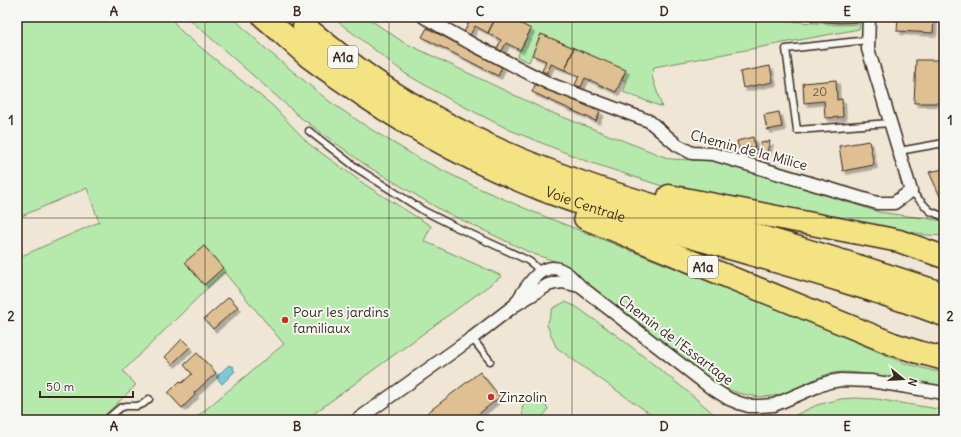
<svg xmlns="http://www.w3.org/2000/svg" width="961" height="437" font-family="Delius,sans-serif">
	<style>
		.green { fill: #b6eaac; stroke: #788a65 }
		.water { fill: #7bc9d9; stroke: #61898e }
		.building { fill: #dec092; stroke: #3b2a1e; filter: url(#shadow) }
		.lines { fill: none; stroke-linecap: round; stroke-linejoin: round }
		.service-casing { stroke: #3b2a1e; stroke-width: 9 }
		.minor-casing { stroke: #3b2a1e; stroke-width: 15 }
		.motorway-casing { stroke: #3b2a1e; stroke-width: 25 }
		.service { stroke: #f6f6f2; stroke-width: 6 }
		.minor { stroke: #f6f6f2; stroke-width: 12 }
		.motorway { stroke: #f4e382; stroke-width: 22 }
		.grid { fill: none; stroke: #3b2a1e; stroke-width: 1; stroke-opacity: 0.55 }
		.poi-dot { fill: #c8321e; stroke: #f6f6f2; stroke-width: 1.5 }
		.labels { text-anchor: middle; dominant-baseline: central; stroke-width: 4; stroke-linejoin: round; paint-order: stroke }
		.number-label { font-size: 12px; fill: #64503b }
		.shield { fill: #f6f6f2; stroke: #73675e; stroke-width: 1 }
		.shield-label { font-size: 13px; font-weight: bold; fill: #3b2a1e }
		.street-label { font-size: 14px; fill: #3b2a1e; stroke: #f6f6f2 }
		.poi-label { font-size: 14px; fill: #3b2a1e; stroke: #f6f6f2; text-anchor: start }
		.neatline { fill: none; stroke: #3b2a1e; stroke-width: 1.5 }
		.grid-label { font-size: 13px; text-anchor: middle; font-weight: bold; fill: #3b2a1e }
	</style>
	<defs>
		<filter id="shadow"><feDropShadow dx="3.5" dy="3.5" stdDeviation="0" flood-color="#0004"/></filter>
	</defs>
	<rect width="100%" height="100%" fill="#efe6d5"/>
	<filter id="ink" filterUnits="userSpaceOnUse"><feTurbulence type="fractalNoise" baseFrequency=".025" numOctaves="2"/><feDisplacementMap in="SourceGraphic" scale="8" xChannelSelector="R" yChannelSelector="G"/><feConvolveMatrix kernelMatrix="1 2 1 2 8 2 1 2 1" color-interpolation-filters="sRGB"/></filter>
	<g filter="url(#ink)">
		<path class="green" d="M17,17H170L182,32L189,38L273,106L309,144L367,186L431,226L424,241L502,276L305,420H193L284,344L224,272L123,371L136,385L100,420H17V258L99,222L87,188L17,218Z
			M187,17H232L267,50L330,102L372,130L420,159L476,187L531,211L817,325L904,363L934,371L944,372V387C924,384 904,381 883,377C870,375 857,372 844,372C825,372 814,380 798,388C769,403 740,397 713,382L566,268L563,264L531,253L441,210L367,166L300,117Z
			M280,17H305L294,30Z
			M332,17H366L403,42L550,112L670,159L715,161L879,212L944,221V236L927,235L665,187L586,161L510,130L451,100L406,74Z
			M508,17H771L774,20L841,25L860,24L859,29L654,67L652,76L662,107L623,92L627,82L574,48L541,34L529,62L517,57L531,29Z
			M565,302L575,306L619,337L682,387L721,420H659L579,364L556,347L547,325L553,308Z
			M533,398L542,401L548,408C545,419 533,422 523,419C522,405 520,405 533,398Z
			M855,398L876,399L944,410V420H785L817,405L841,399Z"/>
		<path class="water" d="M229,365L230,366H233L234,367L233,369L235,371L222,384L216,377Z"/>
		<path class="building" d="M457,17H496L488,33L475,26L470,35L464,32L469,23Z
			M496,17H508L531,29L520,50L506,43L502,51L497,49L501,40L488,33Z
			M898,17H934L933,33L897,31Z
			M427,28L502,67L498,76L422,37Z
			M541,34L574,48L565,70L551,64L547,73L542,71L546,61L532,55Z
			M574,48L626,70L616,92L585,78L581,87L575,85L579,76L565,70Z
			M916,60H944V103H914Z
			M770,66L773,82L743,88L740,72Z
			M836,80L837,100L842,99L843,117L825,118L824,101L804,103L803,83Z
			M536,83L600,112L596,121L532,92Z
			M779,112L782,127L767,130L764,115Z
			M753,137L755,147L739,150L737,141Z
			M770,141L767,152L757,154L756,149L761,148V143Z
			M869,141L874,165L843,171L839,146Z
			M944,169V205L929,172Z
			M204,246L223,268L204,285L185,262Z
			M229,297L238,307L213,329L204,319Z
			M182,339L190,347L172,364L165,357Z
			M197,353L216,373L194,393L195,395L182,408L168,393L180,381L182,383L192,374L184,365Z
			M480,372L500,397L471,420H418Z"/>
		<g class="lines">
			<g class="service-casing">
				<path id="service" d="M813,17L840,19L869,18
					M868,40L786,49L797,130L890,123
					M309,131L358,169L424,211L458,228L525,259C531,262 536,266 540,272
					M899,151L944,143
					M911,191L930,211L944,217
					M472,338L490,361
					M106,420L120,408L126,406H137L143,404L149,399"/>
			</g>
			<g class="minor-casing">
				<path id="minor" d="M424,17L472,44L550,84L649,121L677,145L692,153L713,154L877,203H894L911,191L868,49L869,17
					M515,305C527,286 543,254 569,275C573,279 577,283 581,287L710,387L729,399L739,403L749,406H760L774,405L818,386L829,382L841,380L871,381L944,393
					M357,420L472,338L515,305L548,285L555,283L563,282L579,286"/>
			</g>
			<g class="motorway-casing">
				<g id="motorway">
					<path id="s1" d="M264,17C279,30 294,44 309,57C321,66 334,75 346,83C406,126 472,162 541,189C589,208 639,222 688,236C774,261 860,284 944,315"/>
					<path d="M304,26C326,44 348,62 371,78C408,104 449,126 490,146C563,180 641,202 719,225C794,246 870,269 944,294"/>
					<path d="M669,196L879,237L899,241L944,257"/>
					<path d="M585,218L893,344L918,352L944,359"/>
				</g>
			</g>
			<use href="#service" class="service"/>
			<use href="#minor" class="minor"/>
			<use href="#motorway" class="motorway"/>
		</g>
	</g>
	<path class="grid" d="M205,17V420M389,17V420M572,17V420M756,17V420M17,218H944"/>
	<g class="poi-dot">
		<circle cx="285" cy="320" r="4"/>
		<circle cx="491" cy="397" r="4"/>
	</g>
	<g class="labels">
		<g class="number-label">
			<text x="820" y="91">20</text>
		</g>
		<g class="shield">
			<rect x="328" y="46" width="30" height="22" rx="3"/>
			<rect x="688" y="256" width="30" height="22" rx="3"/>
		</g>
		<g class="shield-label">
			<text x="343" y="57">A1a</text>
			<text x="703" y="267">A1a</text>
		</g>
		<g class="street-label">
			<text transform="translate(749 150) rotate(15)">Chemin de la Milice</text>
			<text stroke="none"><textPath href="#s1" startOffset="375">Voie Centrale</textPath></text>
			<text transform="translate(676 340) rotate(37)">Chemin de l'Essartage</text>
		</g>
		<g class="poi-label">
			<text x="293" y="312">Pour les jardins<tspan x="293" dy="16">familiaux</tspan></text>
			<text x="499" y="397">Zinzolin</text>
		</g>
	</g>
	<rect width="961" height="437" fill="none" stroke="#f6f6f2" stroke-width="44"/>
	<g transform="translate(903 379) rotate(108)" stroke="#f6f6f2" stroke-width="3" paint-order="stroke">
	<path d="M0-3L7 15L0 10L-7 15Z" fill="#3b2a1e"/>
	<text y="-6" font-size="11" font-weight="bold" text-anchor="middle" fill="#3b2a1e">N</text>
	</g>
	<path d="M40 391v6h93v-6" fill="none" stroke="#3b2a1e" stroke-width="2"/>
	<text x="46" y="391" font-size="12" fill="#3b2a1e" stroke="#f6f6f2" stroke-width="3" paint-order="stroke">50 m</text>
	<rect x="22" y="22" width="917" height="393" class="neatline"/>
	<g class="grid-label">
		<text x="114" y="16">A</text>
		<text x="297" y="16">B</text>
		<text x="480" y="16">C</text>
		<text x="664" y="16">D</text>
		<text x="847" y="16">E</text>
		<text x="11" y="125">1</text>
		<text x="950" y="125">1</text>
		<text x="11" y="321">2</text>
		<text x="950" y="321">2</text>
		<text x="114" y="431">A</text>
		<text x="297" y="431">B</text>
		<text x="480" y="431">C</text>
		<text x="664" y="431">D</text>
		<text x="847" y="431">E</text>
	</g>
</svg>
